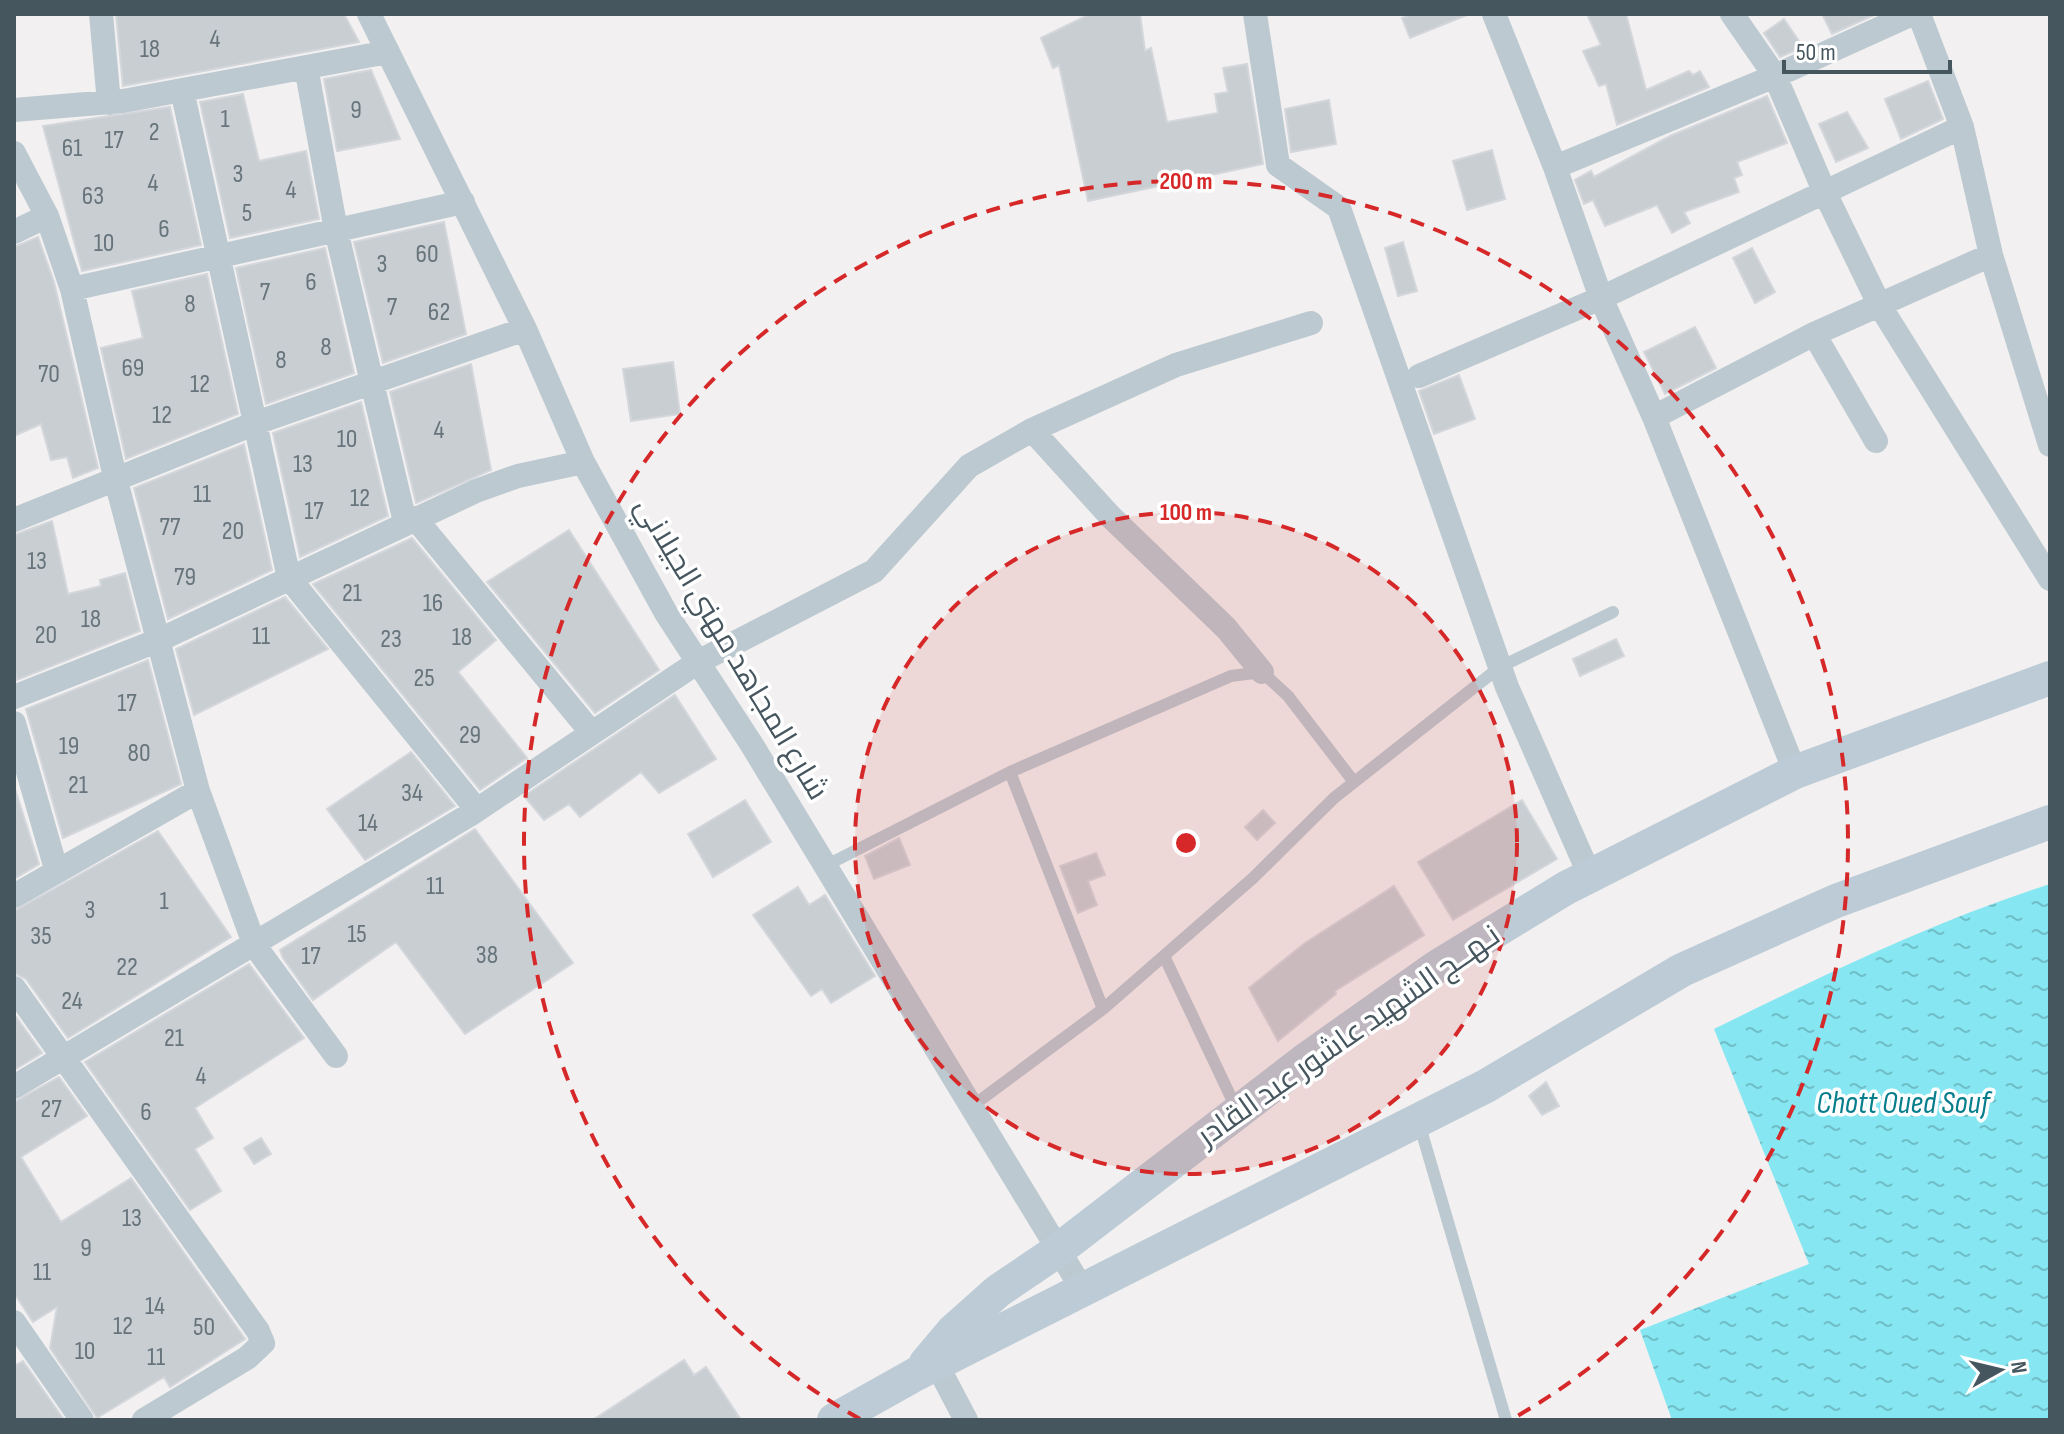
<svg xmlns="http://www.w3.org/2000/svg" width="2064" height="1434" font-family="'Sofia Sans Condensed',Cairo,sans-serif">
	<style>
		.water { fill: url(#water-ripples) }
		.building { fill: #c9ced3; stroke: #d3d7dc; stroke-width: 2 }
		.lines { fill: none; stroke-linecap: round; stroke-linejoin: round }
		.lane { stroke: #bcc9d0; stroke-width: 12 }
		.street { stroke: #bcc9d0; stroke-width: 24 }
		.secondary { stroke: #bccbd5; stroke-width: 34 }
		.ring { fill: none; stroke: #d62828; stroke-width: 4; stroke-dasharray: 14 10 }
		.labels { text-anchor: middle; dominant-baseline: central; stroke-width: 7; stroke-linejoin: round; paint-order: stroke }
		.number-label { font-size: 26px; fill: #67747c }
		.street-label { font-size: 30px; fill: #46565f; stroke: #fff }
		.water-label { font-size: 32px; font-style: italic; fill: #067e8c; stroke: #fff }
		.centre { fill: #d62828; stroke: #fff; stroke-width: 4 }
		.ring-label { font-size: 24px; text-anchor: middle; font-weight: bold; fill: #d62828; stroke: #fff; stroke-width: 7; stroke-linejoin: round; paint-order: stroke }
	</style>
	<defs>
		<pattern id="water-ripples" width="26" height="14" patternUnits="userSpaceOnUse" patternTransform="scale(2)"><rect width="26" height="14" fill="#86e7f2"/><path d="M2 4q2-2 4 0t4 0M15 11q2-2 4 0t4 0" fill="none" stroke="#6fbec7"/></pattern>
	</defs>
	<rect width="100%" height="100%" fill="#f2f0f0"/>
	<path class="water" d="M2050,884V1420H1672L1640,1330L1809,1264L1714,1029C1824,975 1934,921 2050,884Z"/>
	<path class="building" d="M116,14H344L359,42L123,86Z
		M1090,14H1140L1145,51L1151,48L1167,122L1218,113L1215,94L1228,92L1223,68L1247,64L1263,164L1088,201L1059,65L1053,68L1041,38Z
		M1413,14H1467V15L1410,38L1402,18Z
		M1587,14H1626L1646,90L1689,71L1693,75L1700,71L1709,87L1617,125L1606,84L1599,86L1583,51L1601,45Z
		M1822,14H1876L1832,34Z
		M1784,19L1803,47L1780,57L1764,33Z
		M371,70L400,139L337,151L324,79Z
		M1928,81L1943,119L1901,139L1885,99Z
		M243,94L259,161L306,151L319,219L230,238L200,102Z
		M1767,96L1787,143L1737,162L1742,175L1734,178L1739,192L1684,212L1690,223L1672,233L1657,205L1605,226L1593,200L1584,204L1575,180L1591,171L1594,177L1670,136Z
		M1329,100L1336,144L1291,152L1285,109Z
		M170,107L201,245L82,271L43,126Z
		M1847,112L1868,148L1836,162L1819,124Z
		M1492,150L1505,199L1467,210L1453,161Z
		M444,222L466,334L383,363L354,242Z
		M38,237L54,282L98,468L73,478L67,457L51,460L41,424L14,436V247Z
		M1403,242L1417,291L1398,296L1385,248Z
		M325,248L354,373L266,404L236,268Z
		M1752,248L1775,292L1755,303L1733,258Z
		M207,274L238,414L126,459L101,348L143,338L132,291Z
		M1695,327L1716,368L1665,394L1644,352Z
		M673,362L680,414L631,421L623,369Z
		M471,364L491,470L416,503L390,392Z
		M1459,375L1475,419L1434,434L1419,391Z
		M361,402L388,516L300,557L273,433Z
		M244,444L272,570L168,619L134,488Z
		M52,521L68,594L101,586L100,580L125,573L140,631L17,680L14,667V535Z
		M569,530L659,670L595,713L487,582Z
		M412,538L496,640L458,672L527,758L480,790L313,584Z
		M285,597L328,649L194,715L176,649Z
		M1616,639L1624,656L1580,676L1573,659Z
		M148,660L181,784L63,838L26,709Z
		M675,695L716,759L659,793L641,772L580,817L569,804L544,820L524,796Z
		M411,752L455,806L365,860L327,809Z
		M14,786L39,864L14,879Z
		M745,800L771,842L713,877L688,834Z
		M1522,800L1557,859L1453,920L1418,862Z
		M1263,810L1275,823L1257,840L1245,827Z
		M475,829L573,963L465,1034L396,942L313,1000L283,958L280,950Z
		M158,831L231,937L68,1038L26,979L14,973V911Z
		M899,838L910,865L874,879L865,856Z
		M1096,853L1105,875L1088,881L1097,905L1078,913L1060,866Z
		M1394,886L1424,935L1335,991L1336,994L1278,1041L1249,988L1305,943Z
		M798,887L809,905L825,895L875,976L831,1003L822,989L811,996L753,915Z
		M249,964L304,1038L195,1108L213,1138L195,1149L221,1191L190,1210L85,1062Z
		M14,1014L42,1053L14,1070Z
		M59,1077L87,1116L21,1157L61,1222L131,1178L245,1339L170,1387L164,1377L97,1418L50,1348L57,1307L33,1322L14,1293V1102Z
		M1546,1082L1559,1106L1542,1115L1529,1096Z
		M261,1138L271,1154L254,1164L244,1148Z
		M684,1360L694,1375L706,1367L741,1420H593Z
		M23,1361L64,1420H14V1366Z"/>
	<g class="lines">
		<path class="lane" d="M1010,772L1103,1009
			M825,866L1010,772L1231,676L1262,672L1288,696L1354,782
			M1165,958L1237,1110
			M971,1107L1103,1009L1253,878L1334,798L1500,667L1613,612
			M1419,1123L1506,1420"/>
		<path class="street" d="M101,14L109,103
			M369,14L525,329L583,462L666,613L752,745L1084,1292
			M1255,14L1278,165L1339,208L1507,687L1590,876
			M1494,14L1555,167L1601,298L1654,417L1795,772
			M1732,14L1775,76L1825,193L1880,306L2050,579
			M1919,14L1962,127L1991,255L2050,445
			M306,67L336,230L405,522
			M182,90L289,578L477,810
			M14,110L123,101L388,52
			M14,153L47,216
			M1555,167L1775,76L1912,14
			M14,232L47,216L72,289L115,477L198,791L255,946L336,1056
			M72,289L463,202
			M1814,334L1876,441
			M1419,376L1601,298L1962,127
			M1654,417L1814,334L1991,255
			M1032,430L1110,516L1226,628L1262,672
			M415,518L591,732
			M14,520L256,423L525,329
			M14,697L159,640L476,491L518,476L583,462
			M14,723L56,869
			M14,896L198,791
			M14,988L258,1331L263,1343L247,1358L144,1420
			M14,1087L471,814L698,662L874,571L969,466L1032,430L1176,365L1311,323
			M14,1322L82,1420
			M937,1365L966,1420"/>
		<path class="secondary" d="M926,1363L953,1331L998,1291L1057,1251L1308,1058L1435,968L1566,888L1795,772L2050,678
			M834,1420L916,1374L1486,1086L1682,970L1836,901L2050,822"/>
	</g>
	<circle cx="1186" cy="843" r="331" fill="#d62828" fill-opacity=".12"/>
	<g class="ring">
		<circle cx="1186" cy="843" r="331"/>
		<path d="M860 1419A662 662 0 1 1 1512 1419"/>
	</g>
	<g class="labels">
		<g class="number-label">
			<text x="215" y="39">4</text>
			<text x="150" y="49">18</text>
			<text x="356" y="110">9</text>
			<text x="225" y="119">1</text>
			<text x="154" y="132">2</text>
			<text x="114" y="140">17</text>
			<text x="72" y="148">61</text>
			<text x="238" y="174">3</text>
			<text x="153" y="183">4</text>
			<text x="291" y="190">4</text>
			<text x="93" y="196">63</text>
			<text x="247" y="213">5</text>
			<text x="164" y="229">6</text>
			<text x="104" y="243">10</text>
			<text x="427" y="254">60</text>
			<text x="382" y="264">3</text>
			<text x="311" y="282">6</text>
			<text x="265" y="292">7</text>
			<text x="190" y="304">8</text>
			<text x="392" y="307">7</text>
			<text x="439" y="312">62</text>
			<text x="326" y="347">8</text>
			<text x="281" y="360">8</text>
			<text x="133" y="368">69</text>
			<text x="49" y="374">70</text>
			<text x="200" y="384">12</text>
			<text x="162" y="415">12</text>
			<text x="439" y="430">4</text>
			<text x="347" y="439">10</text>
			<text x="303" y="464">13</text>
			<text x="202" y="494">11</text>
			<text x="360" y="498">12</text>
			<text x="314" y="511">17</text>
			<text x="170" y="527">77</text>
			<text x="233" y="531">20</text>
			<text x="37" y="561">13</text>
			<text x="185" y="577">79</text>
			<text x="352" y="593">21</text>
			<text x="433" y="603">16</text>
			<text x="91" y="619">18</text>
			<text x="46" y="635">20</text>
			<text x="261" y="636">11</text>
			<text x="462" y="637">18</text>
			<text x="391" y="639">23</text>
			<text x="424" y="678">25</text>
			<text x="127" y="703">17</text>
			<text x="470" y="735">29</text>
			<text x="69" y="746">19</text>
			<text x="139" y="753">80</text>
			<text x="78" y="785">21</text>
			<text x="412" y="793">34</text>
			<text x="368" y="823">14</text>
			<text x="435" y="886">11</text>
			<text x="164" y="901">1</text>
			<text x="90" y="910">3</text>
			<text x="357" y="934">15</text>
			<text x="41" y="936">35</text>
			<text x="487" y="955">38</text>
			<text x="311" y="956">17</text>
			<text x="127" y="967">22</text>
			<text x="72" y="1001">24</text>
			<text x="174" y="1038">21</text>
			<text x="201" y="1076">4</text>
			<text x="51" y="1109">27</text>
			<text x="146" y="1112">6</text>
			<text x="132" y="1218">13</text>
			<text x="86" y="1248">9</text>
			<text x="42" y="1272">11</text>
			<text x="155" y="1306">14</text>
			<text x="123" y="1326">12</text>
			<text x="204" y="1327">50</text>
			<text x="85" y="1351">10</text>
			<text x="156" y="1357">11</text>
		</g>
		<g class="street-label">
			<text transform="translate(731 649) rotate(59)">شارع المجاهد مهني الجيلاني</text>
			<text transform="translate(1349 1036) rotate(-35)">نـهــج الشهيد عاشور عبد القادر</text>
		</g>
		<g class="water-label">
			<text x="1903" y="1103">Chott Oued Souf</text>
		</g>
	</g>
	<circle cx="1186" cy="843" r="12" class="centre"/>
	<g class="ring-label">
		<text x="1186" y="189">200 m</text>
		<text x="1186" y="520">100 m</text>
	</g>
	<rect width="2064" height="1434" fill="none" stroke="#46565f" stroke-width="32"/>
	<g transform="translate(2000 1370) rotate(82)" stroke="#ffffff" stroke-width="6" paint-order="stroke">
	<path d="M0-6L14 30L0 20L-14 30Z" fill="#46565f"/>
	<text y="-12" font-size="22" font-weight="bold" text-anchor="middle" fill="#46565f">N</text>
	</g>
	<path d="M1784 60v12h166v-12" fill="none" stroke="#46565f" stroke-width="4"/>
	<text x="1796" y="60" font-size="24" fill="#46565f" stroke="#ffffff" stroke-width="6" paint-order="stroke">50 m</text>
</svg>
